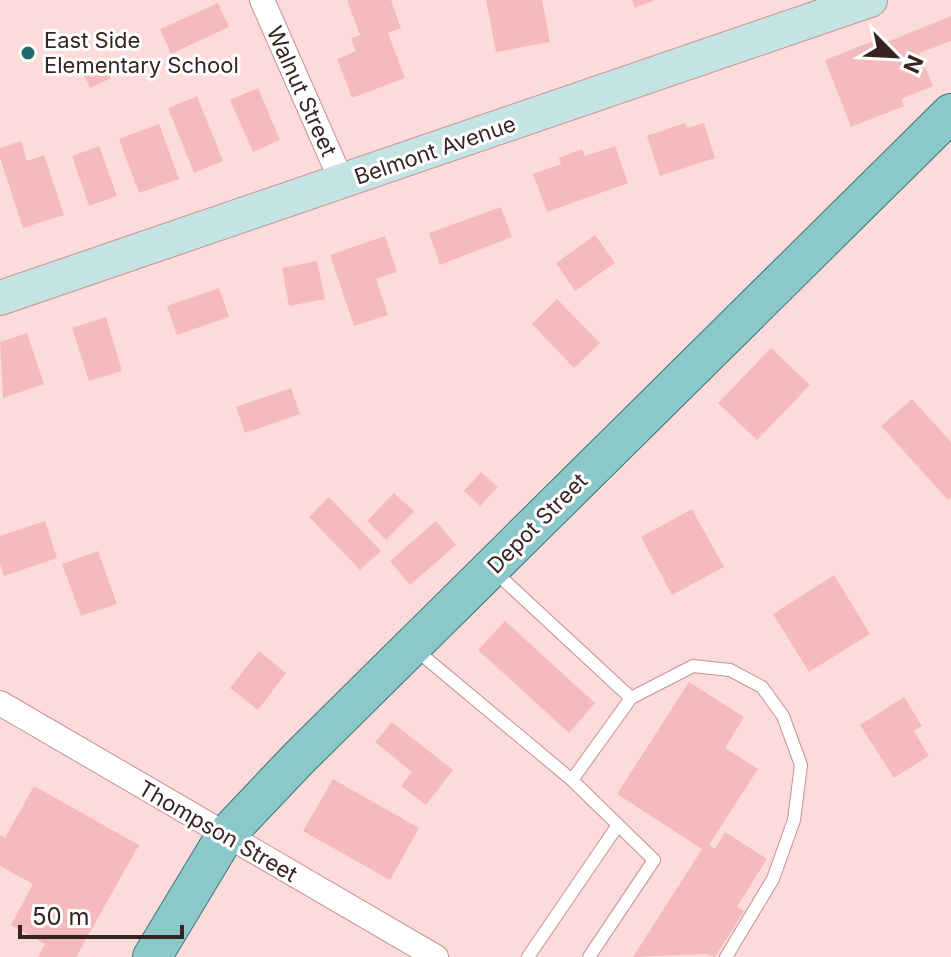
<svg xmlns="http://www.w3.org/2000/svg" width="951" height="957" font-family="Inter,sans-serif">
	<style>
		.building { fill: #f5bbbc }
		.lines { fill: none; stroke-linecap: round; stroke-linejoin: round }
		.service-casing { stroke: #c69192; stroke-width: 14 }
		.minor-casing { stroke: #c69192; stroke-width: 26 }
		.secondary-casing { stroke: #c69192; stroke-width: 36 }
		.primary-casing { stroke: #3b7678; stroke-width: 40 }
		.service { stroke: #fff; stroke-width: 12 }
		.minor { stroke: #fff; stroke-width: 24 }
		.secondary { stroke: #c4e3e4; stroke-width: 34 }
		.primary { stroke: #8ac8ca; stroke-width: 38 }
		.poi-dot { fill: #1f6b6d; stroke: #fff; stroke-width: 3 }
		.labels { text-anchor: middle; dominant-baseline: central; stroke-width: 6; stroke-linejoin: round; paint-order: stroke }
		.poi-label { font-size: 22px; fill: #382323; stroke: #fff; text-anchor: start }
		.street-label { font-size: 22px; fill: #382323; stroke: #fff }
	</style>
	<rect width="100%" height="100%" fill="#fedbdb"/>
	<path class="building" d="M347,0H391L401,28L388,33L405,78L352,98L337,59L356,51L351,38L360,35Z
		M486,0H542L550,42L496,52Z
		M632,0H655L635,8Z
		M218,3L229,27L171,54L160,29Z
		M951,16V41L919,53L933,86L901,99L904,106L851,127L825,60L873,41L875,47Z
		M103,59L111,78L90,88L81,69Z
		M258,88L280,140L253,152L230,100Z
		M197,96L223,161L194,173L168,108Z
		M685,123L687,128L704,123L715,158L660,176L647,136Z
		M159,124L179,179L139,193L119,139Z
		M21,141L27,161L44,155L64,215L23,228L0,158V148Z
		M99,146L117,196L89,206L72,156Z
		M615,146L628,183L547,212L533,174L561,164L559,158L582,149L585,156Z
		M501,207L512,237L440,265L429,233Z
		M595,235L615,263L575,291L556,263Z
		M385,236L397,272L376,279L388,315L354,326L330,255Z
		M317,261L325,299L289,306L282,268Z
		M219,288L229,317L177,335L167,306Z
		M557,299L600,343L574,368L532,324Z
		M106,317L122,371L89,381L72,328Z
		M27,333L44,384L3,398L0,342Z
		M771,348L810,385L757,440L718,403Z
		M291,388L300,414L245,433L236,407Z
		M912,399L951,442V498L948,500L881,426Z
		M481,472L498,487L480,506L464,491Z
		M394,493L414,511L386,540L367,521Z
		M329,497L381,551L360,570L309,517Z
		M692,509L724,567L672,595L641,537Z
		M45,521L57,558L4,576L0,564V536Z
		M436,521L456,545L410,585L390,561Z
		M98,551L117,604L81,616L62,564Z
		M834,575L870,634L809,672L773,614Z
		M505,621L595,703L569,733L478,650Z
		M259,651L286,673L258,710L230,688Z
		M689,682L744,717L725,748L758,769L709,845L715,849L725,832L767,859L737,907L744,911L715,957L705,954L633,957L702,849L617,794Z
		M904,697L922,726L914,731L929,756L894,778L860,725Z
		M392,722L453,770L426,805L401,786L412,772L375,742Z
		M333,779L419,828L390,880L303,831Z
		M34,786L139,845L76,957H38L45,944L11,925L33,884L0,866V835L5,838Z"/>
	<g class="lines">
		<g class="service-casing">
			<path id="service" d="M493,570L631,698
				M416,650L572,780L631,698L693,666L730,670L762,687L783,716L801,765L794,820L773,879L726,957
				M572,780L654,860L589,957
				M528,957L618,825"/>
		</g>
		<g class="minor-casing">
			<path id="minor" d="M262,0L342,182
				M0,703L436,957"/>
		</g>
		<g class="secondary-casing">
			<path id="secondary" d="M0,298L870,0"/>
		</g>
		<g class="primary-casing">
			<path id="primary" d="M152,957L225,836L298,759L951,113"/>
		</g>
		<use href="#service" class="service"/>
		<use href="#minor" class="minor"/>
		<use href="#secondary" class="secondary"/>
		<use href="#primary" class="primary"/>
	</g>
	<circle class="poi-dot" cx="28" cy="53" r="8"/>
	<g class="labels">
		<g class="poi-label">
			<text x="44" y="40">East Side<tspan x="44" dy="25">Elementary School</tspan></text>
		</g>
		<g class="street-label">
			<text transform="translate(302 91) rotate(66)">Walnut Street</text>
			<text transform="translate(435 150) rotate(-19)">Belmont Avenue</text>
			<text transform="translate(537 523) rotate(-45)">Depot Street</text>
			<text transform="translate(218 831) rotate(30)">Thompson Street</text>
		</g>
	</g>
	<g transform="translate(895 56) rotate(114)" stroke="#ffffff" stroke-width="6" paint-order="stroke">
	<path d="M0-6L14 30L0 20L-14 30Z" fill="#382323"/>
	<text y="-12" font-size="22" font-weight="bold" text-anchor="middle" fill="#382323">N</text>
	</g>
	<path d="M20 925v12h162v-12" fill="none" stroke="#382323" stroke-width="4"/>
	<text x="32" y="925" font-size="24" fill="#382323" stroke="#ffffff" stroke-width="6" paint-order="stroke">50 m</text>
</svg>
